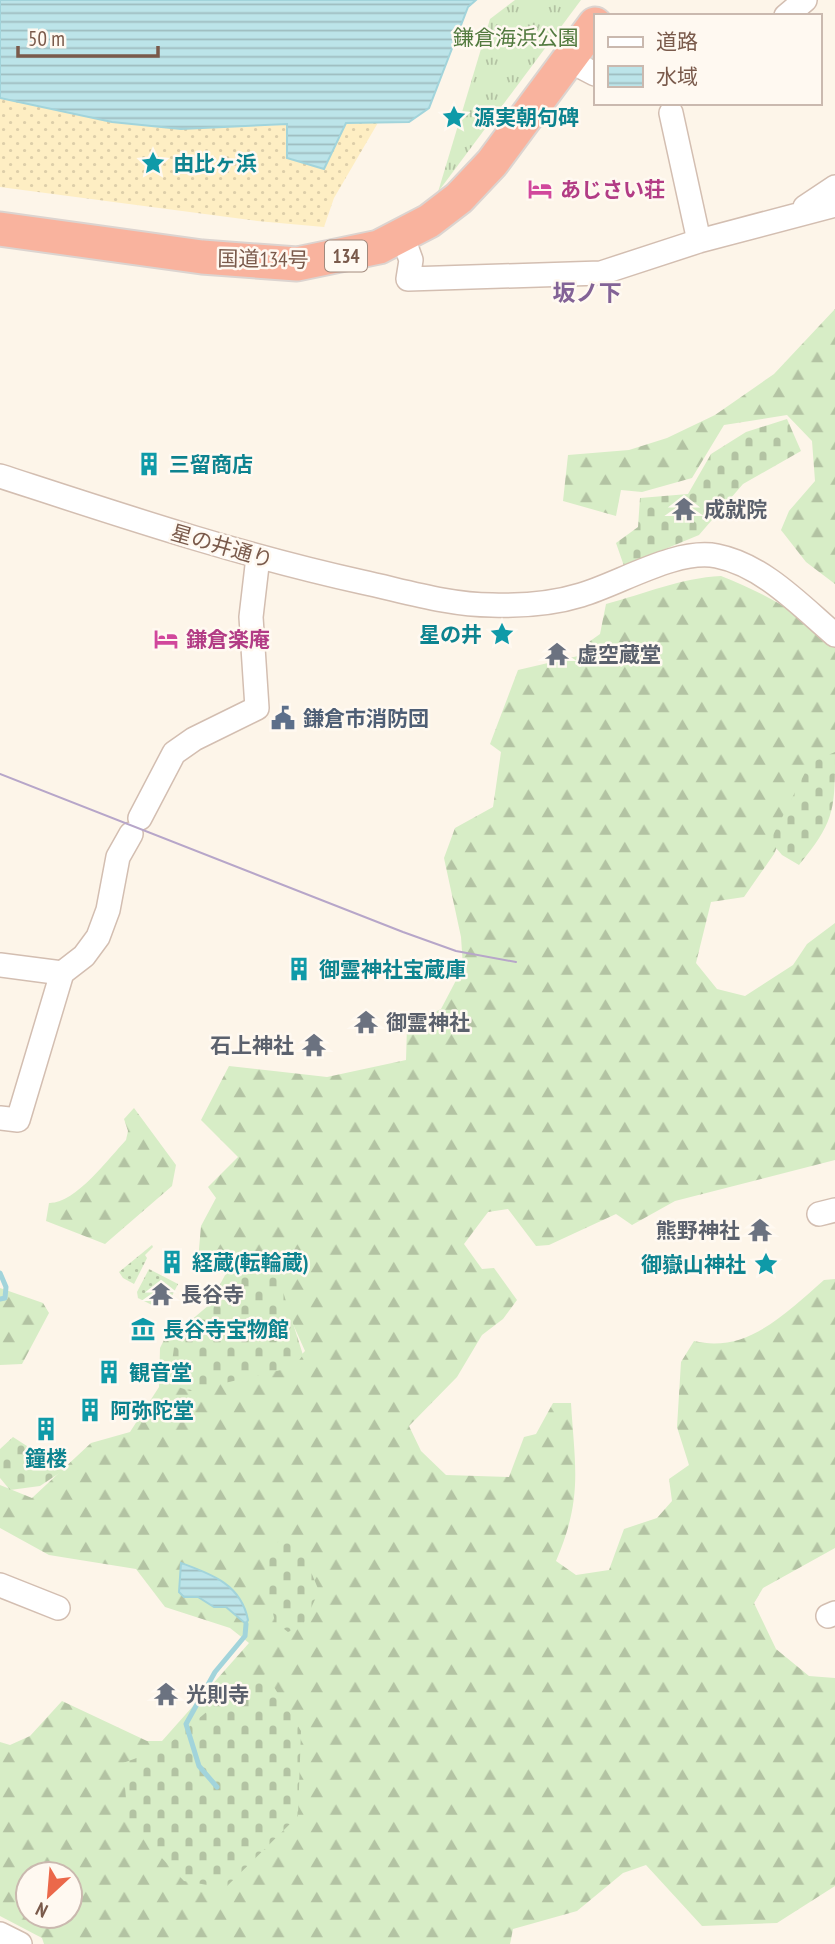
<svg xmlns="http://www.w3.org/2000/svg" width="835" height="1944" font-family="'PT Sans Narrow','Noto Sans JP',sans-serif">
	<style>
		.grass { fill: url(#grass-tufts) }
		.forest { fill: url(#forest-firs); fill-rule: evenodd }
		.sand { fill: url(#sand-dots) }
		.cemetery { fill: url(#cemetery-stones) }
		.garden { fill: url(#garden-dots) }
		.water { fill: url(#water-rules); stroke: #a2d4db; stroke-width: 2 }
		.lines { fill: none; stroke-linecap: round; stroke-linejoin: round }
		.stream { stroke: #a2d4db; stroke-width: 5 }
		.minor-casing { stroke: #d3beb1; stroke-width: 26 }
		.highway-casing { stroke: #dcd4d0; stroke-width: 37 }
		.minor { stroke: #fff; stroke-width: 23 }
		.highway { stroke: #f9b39e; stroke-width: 33 }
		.tram { stroke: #b7a6c9; stroke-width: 2 }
		.labels { text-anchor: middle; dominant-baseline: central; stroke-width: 5; stroke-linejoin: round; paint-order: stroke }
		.shield { fill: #fff9f1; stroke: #a28a7d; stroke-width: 2 }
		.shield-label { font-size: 19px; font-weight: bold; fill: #7a5a4b }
		.park-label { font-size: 21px; fill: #527a3f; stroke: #fff9f1 }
		.culture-label { font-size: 21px; font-weight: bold; fill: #0d838f; stroke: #fff9f1; text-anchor: start }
		.hotel-label { font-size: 21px; font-weight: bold; fill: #b23c85; stroke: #fff9f1; text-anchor: start }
		.street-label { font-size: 21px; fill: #7a5a4b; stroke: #fff9f1 }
		.worship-label { font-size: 21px; font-weight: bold; fill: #5b616d; stroke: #fff9f1; text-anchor: start }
		.service-label { font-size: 21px; font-weight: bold; fill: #4e5e75; stroke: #fff9f1; text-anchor: start }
		.neighbourhood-label { font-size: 23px; font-weight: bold; fill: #836396; stroke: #fff9f1 }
	</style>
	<defs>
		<pattern id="grass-tufts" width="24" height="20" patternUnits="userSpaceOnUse" patternTransform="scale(1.75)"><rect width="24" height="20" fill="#d7edc6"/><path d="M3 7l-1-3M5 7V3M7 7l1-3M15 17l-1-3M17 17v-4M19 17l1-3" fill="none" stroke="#b3c3a3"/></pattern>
		<pattern id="forest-firs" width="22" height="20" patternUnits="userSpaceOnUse" patternTransform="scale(1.75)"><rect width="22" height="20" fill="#d7edc6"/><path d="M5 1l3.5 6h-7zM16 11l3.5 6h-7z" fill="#b3c3a3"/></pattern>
		<pattern id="sand-dots" width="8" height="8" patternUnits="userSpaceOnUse" patternTransform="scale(1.75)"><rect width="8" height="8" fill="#feeec3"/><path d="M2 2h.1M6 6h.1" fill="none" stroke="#ddcea9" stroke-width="1.8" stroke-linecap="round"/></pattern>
		<pattern id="cemetery-stones" width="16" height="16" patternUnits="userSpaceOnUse" patternTransform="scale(1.75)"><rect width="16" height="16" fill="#d7edc6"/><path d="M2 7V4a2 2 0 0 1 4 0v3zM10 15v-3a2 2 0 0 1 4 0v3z" fill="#b3c3a3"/></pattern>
		<pattern id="garden-dots" width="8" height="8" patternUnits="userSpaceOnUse" patternTransform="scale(1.75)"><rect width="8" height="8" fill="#d7edc6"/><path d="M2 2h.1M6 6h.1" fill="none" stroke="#b3c3a3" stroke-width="1.8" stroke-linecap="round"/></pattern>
		<pattern id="water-rules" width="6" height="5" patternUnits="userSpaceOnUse" patternTransform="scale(1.75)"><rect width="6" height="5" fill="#bce4e9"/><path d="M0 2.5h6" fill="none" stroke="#9ebcbf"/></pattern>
	</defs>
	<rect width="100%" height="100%" fill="#fdf5e9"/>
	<path class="grass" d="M515,0H581L438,192L490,19Z"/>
	<path class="forest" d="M835,309V584L806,562L781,530L789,511L815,481L812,441L787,415L724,425L692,478L642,492L621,490L616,516L563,501L568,455L629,450L667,438L715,415L774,374Z
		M721,576C764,593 801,613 835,645V774L803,788L774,854L744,897L711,902L696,963L717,989L745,996L793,965L807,944L835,923V1160L675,1201L632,1225L616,1214L549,1245L536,1246L508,1209L488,1212L464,1244L482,1269L494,1268L517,1300L503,1319L482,1335L457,1377L409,1426L421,1451L446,1475L509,1477L524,1437L536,1434L553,1403H571C575,1468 583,1498 556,1561L576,1575L609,1570L624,1529L657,1518L672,1501L669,1479L689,1465L677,1427L681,1362L694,1341C747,1354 786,1313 824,1280L835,1279V1548L763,1588L754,1603L776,1649L809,1676L835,1678V1886L777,1923L702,1926L646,1865L623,1873L577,1911L513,1929L510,1944H44L42,1938L0,1916V1742L10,1745L30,1736L62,1701L147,1741H162L249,1643L230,1628L165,1607L136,1569L49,1555L0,1528V1485L32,1498L91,1443L130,1432L159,1387L160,1348L171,1326L185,1341L292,1364L305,1351L276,1286L236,1273L197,1272L201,1226L216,1198L208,1187L238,1157L201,1120L229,1066L327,1077L406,1060L407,1026L441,1009L463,967L461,937L444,858L455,828L493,807L501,752L490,744L518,670L578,656L586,644L600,634L606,604C644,594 681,578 721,576ZM28,1874H70V1916H28Z
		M134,1108L176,1165L172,1186L105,1244L46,1221L49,1203C75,1204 109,1158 126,1140L128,1131L124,1119Z
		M0,1288L43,1303L49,1313L22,1364L0,1365Z"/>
	<path class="sand" d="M0,98L112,122L181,129L379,121L334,198L324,227L257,221L0,187Z"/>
	<path class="cemetery" d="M787,419L801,451L743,484L699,535L624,566L616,543L638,527L640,498L688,494L711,454L746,432Z
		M835,752C835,810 835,821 799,865L782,855L770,841L810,763Z
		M231,1264L279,1279L303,1355L294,1367L190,1391L169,1384L176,1333L209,1305Z
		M13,1437L64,1470L40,1486L10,1490L0,1478V1449Z
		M296,1536L319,1591L303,1625L288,1632L275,1622L266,1582L263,1547Z
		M266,1674L301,1731L298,1816L225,1888L184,1881L128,1823L123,1763L164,1748L236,1687Z"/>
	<path class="garden" d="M152,1245L153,1247L145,1255L147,1258L134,1284L123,1278L119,1272Z
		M149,1269L178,1284L169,1302L159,1297L154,1306L138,1298L137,1292Z"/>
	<path class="water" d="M0,0H476L468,7L429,108L409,122L346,123L324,169L287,158V124L181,129L112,122L0,98Z
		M181,1563C211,1574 241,1584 248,1620L246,1624L226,1607H214L198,1597H184L179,1592Z"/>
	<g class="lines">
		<path class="stream" d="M0,1273L6,1287L5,1298L0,1299
			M217,1787L199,1766L186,1724L215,1672L245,1636L246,1624"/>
		<g class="minor-casing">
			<path id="minor" d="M786,16L805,0
				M568,60L595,74
				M671,113L699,241
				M805,207L835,187
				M402,235L411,260L408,279L601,273L699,241L835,205
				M0,476C120,515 239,555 362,582C404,591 449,605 492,605C522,606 552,604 581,595C621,583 677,548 717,556C763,565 801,606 835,635
				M140,818L174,753L194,739L257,708L251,617L258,557
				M0,965L62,973
				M0,1118L18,1120L62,973L84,956L98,937L108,910L118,857L131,834
				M819,1214L835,1210
				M0,1585L58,1608
				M828,1616L835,1613
				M0,1934L20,1944"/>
		</g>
		<g class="highway-casing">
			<path id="highway" d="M0,229L202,257L297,264L379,247L429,221L459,198L492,163L595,24"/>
		</g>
		<use href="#minor" class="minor"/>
		<use href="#highway" class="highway"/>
		<path class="tram" d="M0,774L403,932L456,951L516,962"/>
	</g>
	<defs>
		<g id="sight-bare" transform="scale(1.89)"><path d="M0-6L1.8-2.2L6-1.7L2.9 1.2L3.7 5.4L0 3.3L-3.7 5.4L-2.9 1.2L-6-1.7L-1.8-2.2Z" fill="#0f9aa8" stroke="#fff9f1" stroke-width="2.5" paint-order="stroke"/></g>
		<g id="hotel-bare" transform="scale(1.89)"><path d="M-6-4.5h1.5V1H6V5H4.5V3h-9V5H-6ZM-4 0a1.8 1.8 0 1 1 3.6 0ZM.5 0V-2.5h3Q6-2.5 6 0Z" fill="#d1479c" stroke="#fff9f1" stroke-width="2.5" paint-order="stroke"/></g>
		<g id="building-bare" transform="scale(1.89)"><path d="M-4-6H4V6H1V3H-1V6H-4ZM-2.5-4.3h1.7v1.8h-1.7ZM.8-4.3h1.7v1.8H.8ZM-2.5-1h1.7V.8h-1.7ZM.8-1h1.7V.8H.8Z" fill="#0f9aa8" stroke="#fff9f1" stroke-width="2.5" paint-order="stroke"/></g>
		<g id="temple-bare" transform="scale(1.89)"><path d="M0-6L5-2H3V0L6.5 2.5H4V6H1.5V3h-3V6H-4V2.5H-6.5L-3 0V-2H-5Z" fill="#6b7280" stroke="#fff9f1" stroke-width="2.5" paint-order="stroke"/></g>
		<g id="civic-bare" transform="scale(1.89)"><path d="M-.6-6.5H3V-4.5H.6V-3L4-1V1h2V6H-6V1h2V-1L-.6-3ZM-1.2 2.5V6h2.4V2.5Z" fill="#5c6f8a" stroke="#fff9f1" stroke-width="2.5" paint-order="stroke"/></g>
		<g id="museum-bare" transform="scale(1.89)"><path d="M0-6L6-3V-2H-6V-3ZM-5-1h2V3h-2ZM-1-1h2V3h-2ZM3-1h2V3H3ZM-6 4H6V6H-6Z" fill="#0f9aa8" stroke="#fff9f1" stroke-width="2.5" paint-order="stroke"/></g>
	</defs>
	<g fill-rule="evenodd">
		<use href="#sight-bare" x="454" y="117"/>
		<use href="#sight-bare" x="153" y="163"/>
		<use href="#hotel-bare" x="540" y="189"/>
		<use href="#building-bare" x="149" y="464"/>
		<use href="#temple-bare" x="684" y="509"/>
		<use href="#sight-bare" x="502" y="634"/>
		<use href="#hotel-bare" x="166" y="639"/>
		<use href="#temple-bare" x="557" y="654"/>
		<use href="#civic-bare" x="283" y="718"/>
		<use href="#building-bare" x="299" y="969"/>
		<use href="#temple-bare" x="366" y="1022"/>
		<use href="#temple-bare" x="314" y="1045"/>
		<use href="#temple-bare" x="760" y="1230"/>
		<use href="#building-bare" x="172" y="1262"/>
		<use href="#sight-bare" x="766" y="1264"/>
		<use href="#temple-bare" x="161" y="1294"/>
		<use href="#museum-bare" x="143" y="1329"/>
		<use href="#building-bare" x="109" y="1372"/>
		<use href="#building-bare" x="90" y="1410"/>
		<use href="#building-bare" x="46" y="1429"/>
		<use href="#temple-bare" x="166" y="1694"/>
	</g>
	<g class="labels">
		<rect class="shield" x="325" y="240.5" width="42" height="31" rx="5"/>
		<g class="shield-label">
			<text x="346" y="256">134</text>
		</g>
		<g class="park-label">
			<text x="516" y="37">鎌倉海浜公園</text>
		</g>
		<g class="culture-label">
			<text x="474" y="117">源実朝句碑</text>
			<text x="173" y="163">由比ヶ浜</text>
			<text x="169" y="464">三留商店</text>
			<text x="482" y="634" text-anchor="end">星の井</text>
			<text x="319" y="969">御霊神社宝蔵庫</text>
			<text x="192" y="1262">経蔵(転輪蔵)</text>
			<text x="746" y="1264" text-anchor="end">御嶽山神社</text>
			<text x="163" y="1329">長谷寺宝物館</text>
			<text x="129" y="1372">観音堂</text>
			<text x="110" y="1410">阿弥陀堂</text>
			<text x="46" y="1458" text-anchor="middle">鐘楼</text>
		</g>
		<g class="hotel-label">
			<text x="560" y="189">あじさい荘</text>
			<text x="186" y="639">鎌倉楽庵</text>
		</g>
		<g class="street-label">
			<text transform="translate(263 259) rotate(1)">国道134号</text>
			<text transform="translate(222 546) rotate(16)">星の井通り</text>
		</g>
		<g class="worship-label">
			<text x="704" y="509">成就院</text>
			<text x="577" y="654">虚空蔵堂</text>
			<text x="386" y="1022">御霊神社</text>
			<text x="294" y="1045" text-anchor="end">石上神社</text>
			<text x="740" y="1230" text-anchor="end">熊野神社</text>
			<text x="181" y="1294">長谷寺</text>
			<text x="186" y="1694">光則寺</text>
		</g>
		<g class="service-label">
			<text x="303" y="718">鎌倉市消防団</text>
		</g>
		<g class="neighbourhood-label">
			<text x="587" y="292">坂ノ下</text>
		</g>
	</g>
	<rect x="594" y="14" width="228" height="91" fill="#fff9f1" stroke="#cab9af" stroke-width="2"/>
	<rect x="608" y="37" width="35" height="10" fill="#ffffff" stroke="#cab9af" stroke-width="2"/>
	<text x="656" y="49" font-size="21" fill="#7a5a4b">道路</text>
	<rect x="608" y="66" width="35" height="21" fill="url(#water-rules)" stroke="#cab9af" stroke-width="2"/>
	<text x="656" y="84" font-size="21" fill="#7a5a4b">水域</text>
	<g transform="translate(49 1895) rotate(206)"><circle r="33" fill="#fff9f1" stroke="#cab9af" stroke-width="2"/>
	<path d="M0-5L12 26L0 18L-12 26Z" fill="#eb684a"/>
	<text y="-10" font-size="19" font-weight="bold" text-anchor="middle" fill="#7a5a4b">N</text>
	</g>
	<path d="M18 46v10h140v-10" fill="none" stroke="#7a5a4b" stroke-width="3.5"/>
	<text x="28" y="46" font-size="21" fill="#7a5a4b" stroke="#fff9f1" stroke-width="5" paint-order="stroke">50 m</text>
</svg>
